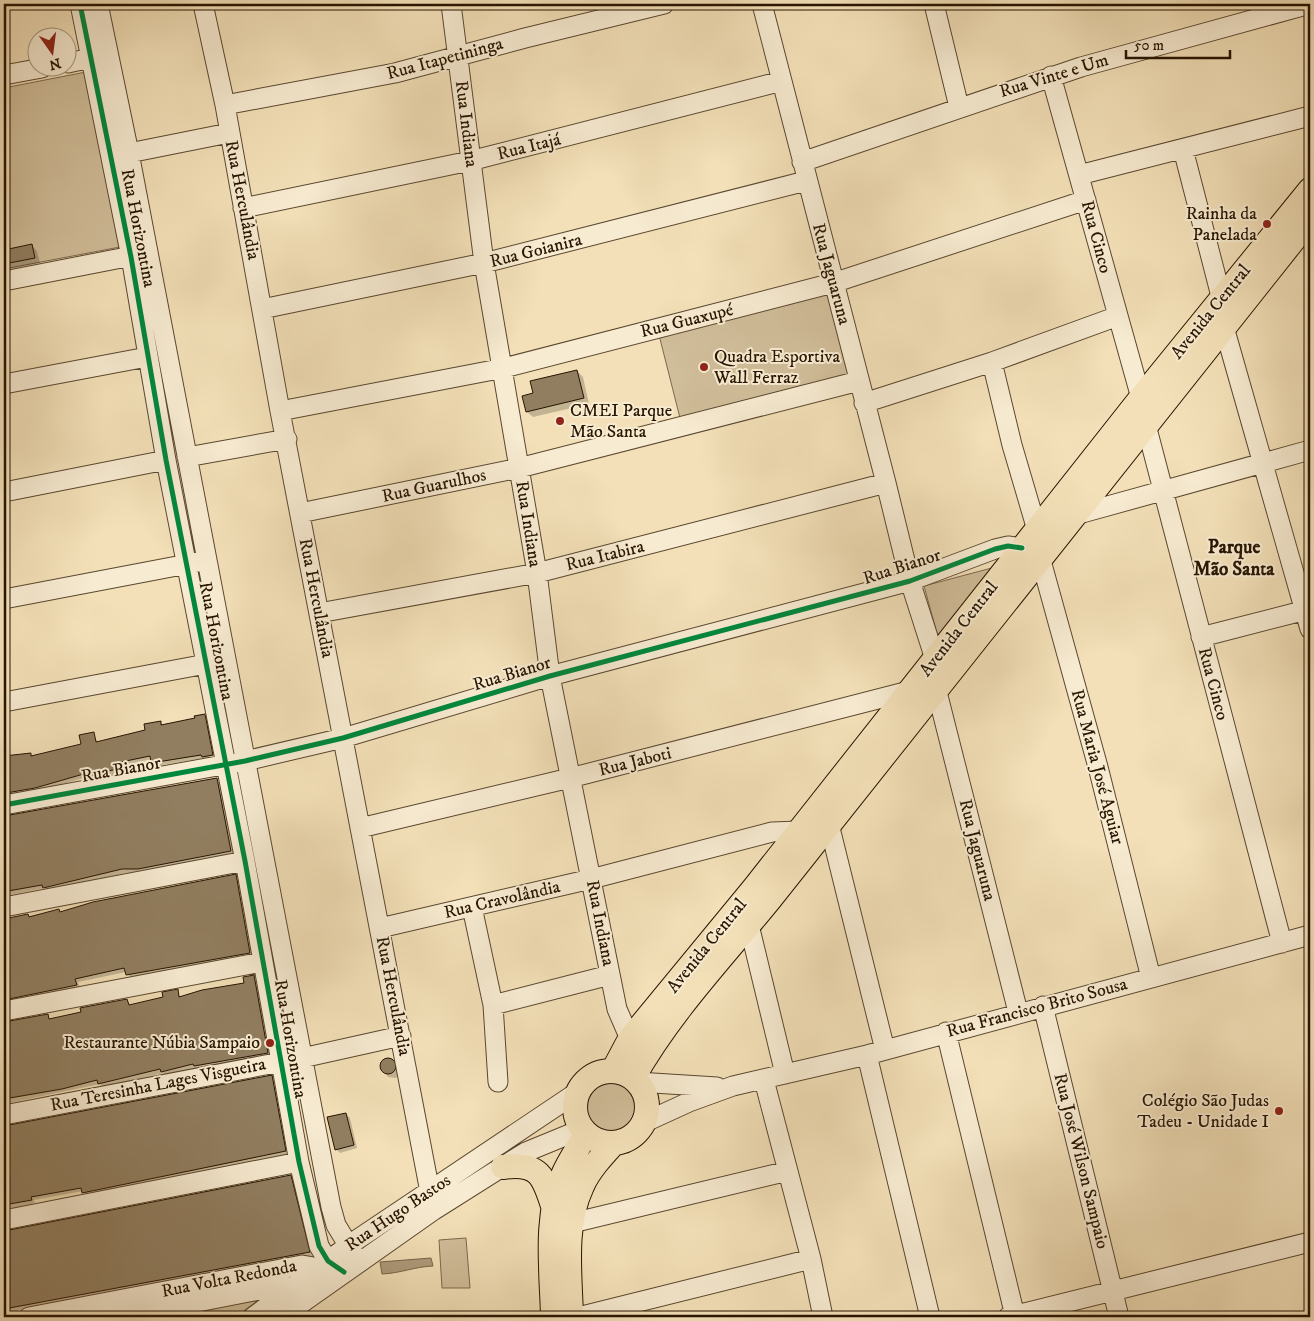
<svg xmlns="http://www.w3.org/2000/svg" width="1314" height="1321" font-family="'IM FELL DW Pica',serif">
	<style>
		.green { fill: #d0bd99; stroke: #7c684d }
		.water { fill: #ae9b7a; stroke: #78654a }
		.shadow { fill: #0003 }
		.building { fill: #917e60; stroke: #271401 }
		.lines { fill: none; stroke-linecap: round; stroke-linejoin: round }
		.minor-casing { stroke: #5a472f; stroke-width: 21 }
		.major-casing { stroke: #271401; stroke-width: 26 }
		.minor { stroke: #f7ebd1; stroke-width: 19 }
		.major { stroke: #f3e0b8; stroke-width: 24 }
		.cycleway-casing { stroke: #f7ebd1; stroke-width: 8 }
		.cycleway { stroke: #00873e; stroke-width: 5 }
		.poi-dot { fill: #8f2418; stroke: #f7ebd1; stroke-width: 2 }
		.labels { text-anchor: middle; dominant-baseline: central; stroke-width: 4; stroke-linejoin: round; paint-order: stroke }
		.street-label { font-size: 18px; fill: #271401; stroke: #f7ebd1 }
		.poi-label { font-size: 18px; fill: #271401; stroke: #f7ebd1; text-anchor: end }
		.neighbourhood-label { font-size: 19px; font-weight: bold; fill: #271401; stroke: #f7ebd1 }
	</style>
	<rect width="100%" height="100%" fill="#f3e0b8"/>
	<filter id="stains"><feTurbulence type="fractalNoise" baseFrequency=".004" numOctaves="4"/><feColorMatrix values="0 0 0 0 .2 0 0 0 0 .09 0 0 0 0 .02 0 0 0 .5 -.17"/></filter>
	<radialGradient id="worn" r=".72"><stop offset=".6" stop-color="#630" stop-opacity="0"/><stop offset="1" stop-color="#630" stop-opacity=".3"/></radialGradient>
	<path class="green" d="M86,72L120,247L4,269V88Z
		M830,290L852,375L680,418L659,335Z
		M1003,565L940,644L924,586Z
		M583 1107a28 28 0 1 1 56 0a28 28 0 1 1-56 0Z
		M466,1238L470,1288H442L439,1240Z
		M269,1293L235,1317H145Z"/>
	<path class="water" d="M431,1258L433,1266C413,1267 402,1273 382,1274L380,1262Z"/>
	<path class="shadow" d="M31,245L37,251L40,263L4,271V251Z
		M577,371L583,377L589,404L533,417L527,412L535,394Z
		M204,715L208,719L215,759L206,760L204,758L156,766L152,759L119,766L120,772L93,779L90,776L39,791L11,796L9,794L4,795V757L30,754L33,757L83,745L93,733L98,743L146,730L160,722L164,726L196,719Z
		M217,779L220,783L234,854L142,872L126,873L48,891L45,888L4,896V817Z
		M236,876L239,879L253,956L131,978L126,972L78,982L80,988L4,1003V921L59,910L61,913Z
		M254,976L257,980L271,1056L199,1069L197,1068L165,1075L163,1073L103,1087L100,1084L4,1104V1023L47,1016L51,1020L127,1000L131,1006L165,998L177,991L181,998L245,984Z
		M385,1059H392L396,1063L399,1076L396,1078L388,1077L381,1068Z
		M272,1077L275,1080L288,1154L87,1196L83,1191L34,1200L35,1203L4,1210V1127Z
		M346,1114L350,1118L357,1148L340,1153L336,1149Z
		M290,1176L294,1180L312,1256L4,1313V1231Z"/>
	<path class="building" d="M32,244L35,258L4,264V250Z
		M577,370L584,398L526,412L522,396L533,393L530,381Z
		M205,714L213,755L202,757L201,755L151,763L150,756L116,763L117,769L88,776L87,773L35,788L6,793L4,788V756L31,753V756L81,744L79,735L94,732L96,742L145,730L144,724L161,721V725L195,718L194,716Z
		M217,778L231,851L138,869H122L43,888L42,885L8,891V888L4,889V816Z
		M236,874L250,953L126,975L124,968L75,979L77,985L4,1000V919L28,914L29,917L59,909L60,912L93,902Z
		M254,975L268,1053L194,1066L193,1064L161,1072L160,1069L98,1084L97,1080L62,1089L4,1099V1022L48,1014L49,1019L81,1012L80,1008L127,999L129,1005L163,997L162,992L178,989L179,997L202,990L244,983L243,977Z
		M380 1066a8 8 0 1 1 16 0a8 8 0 1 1-16 0Z
		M272,1075L286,1151L82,1193L81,1188L31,1197L32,1200L4,1205V1126Z
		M346,1113L354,1145L335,1150L327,1117Z
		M291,1175L310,1252L4,1309V1231Z"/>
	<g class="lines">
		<g class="minor-casing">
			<path id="minor" d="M80,4L131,257L166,460L245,861L299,1162L319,1246L328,1261L344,1272
				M98,4L129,153L331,1207L336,1225L353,1253L352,1267
				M203,4L225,105L280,411L430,1192
				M451,4L484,263L537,573L550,676L617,1009L630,1039
				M762,4L886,483L910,581L935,659
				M934,4L959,107
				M68,63L91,58
				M4,75L42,68
				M1051,76L1141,398
				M225,105L395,73L525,38L664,4
				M1183,149L1222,300
				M129,153L229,133
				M802,162L1081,67L1310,4
				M1079,175L1310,116
				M243,208L470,161L782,81
				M4,281L142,254
				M262,309L484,263L806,181
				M1224,327L1310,629
				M992,362L1012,445L1037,530
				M4,384L147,357
				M864,403L992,362L1118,316
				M280,411L504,368L833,283L1086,200
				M1146,425L1282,943
				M187,457L287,439
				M4,492L166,460
				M300,513L519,468L859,381
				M1075,515L1310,450
				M1040,557L1098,767L1151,978
				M4,599L198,562
				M319,613L537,573L886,483
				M1201,637L1310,609
				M936,688L1018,1012
				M4,702L206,664
				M4,805L245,761L343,738L550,676L910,581L995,549L1008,546L1022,548
				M829,824L885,1050
				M360,828L570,778L909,691
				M4,907L245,861
				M472,907L493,1005L498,1082
				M749,925L785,1074
				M380,928L591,879L772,832L798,831
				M493,1005L610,975
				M1043,1006L1119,1317
				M4,1011L262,962
				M946,1032L1015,1316
				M867,1055L930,1317
				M764,1080L811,1259L823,1317
				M637,1082L717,1087
				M4,1115L302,1058L401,1036
				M643,1123L689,1102L733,1086L867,1055L1310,935
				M4,1220L299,1162
				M572,1223L788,1171
				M29,1317L302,1265L320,1268L323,1274
				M120,1317L280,1286L296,1287
				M253,1317L349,1245L579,1091
				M282,1317L434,1210L526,1152L582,1129
				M578,1317L811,1259
				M1008,1317L1310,1242"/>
		</g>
		<g class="major-casing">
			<path id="major" d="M613,1071L630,1039L755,887L1141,398L1310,190
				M575 1107a36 36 0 1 1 72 0a36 36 0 1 1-72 0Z
				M633,1078C670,1012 723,957 770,899L1310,219
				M503,1167C540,1162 544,1177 554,1209
				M553,1317C552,1271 544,1217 564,1173C570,1160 579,1147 586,1133
				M571,1317C570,1275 563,1226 582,1186C589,1170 602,1156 614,1143"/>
		</g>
		<use href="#minor" class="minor"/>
		<use href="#major" class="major"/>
		<g class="cycleway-casing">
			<path id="cycleway" d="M80,4L131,257L166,460L245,861L299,1162L319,1246L328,1261L344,1272
				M4,805L245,761L343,738L550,676L910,581L995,549L1008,546L1022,548"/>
		</g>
		<use href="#cycleway" class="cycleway"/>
	</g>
	<g class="poi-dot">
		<circle cx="1267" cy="224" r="5"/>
		<circle cx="704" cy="367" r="5"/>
		<circle cx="560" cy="421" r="5"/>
		<circle cx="270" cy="1043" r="5"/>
		<circle cx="1279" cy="1111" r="5"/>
	</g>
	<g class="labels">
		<g class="street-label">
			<text transform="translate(445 59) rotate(-15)">Rua Itapetininga</text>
			<text transform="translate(1054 76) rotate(-17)">Rua Vinte e Um</text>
			<text transform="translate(466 124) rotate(83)">Rua Indiana</text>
			<text transform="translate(529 147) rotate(-14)">Rua Itajá</text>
			<text transform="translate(242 200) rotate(79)">Rua Herculândia</text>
			<text transform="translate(138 228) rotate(79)">Rua Horizontina</text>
			<text transform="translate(1096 237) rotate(75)">Rua Cinco</text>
			<text transform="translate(536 251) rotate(-14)">Rua Goianira</text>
			<text transform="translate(831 274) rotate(75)">Rua Jaguaruna</text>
			<text transform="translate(1211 312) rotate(-51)">Avenida Central</text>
			<text transform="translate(687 321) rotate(-14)">Rua Guaxupé</text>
			<text transform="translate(434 486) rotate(-12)">Rua Guarulhos</text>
			<text transform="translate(528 524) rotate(81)">Rua Indiana</text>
			<text transform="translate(605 556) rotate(-14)">Rua Itabira</text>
			<text transform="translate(902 567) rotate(-18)">Rua Bianor</text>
			<text transform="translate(316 598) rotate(79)">Rua Herculândia</text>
			<text transform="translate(959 629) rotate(-52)">Avenida Central</text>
			<text transform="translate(216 641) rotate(79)">Rua Horizontina</text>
			<text transform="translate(512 674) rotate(-17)">Rua Bianor</text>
			<text transform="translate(1213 684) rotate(75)">Rua Cinco</text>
			<text transform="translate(635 762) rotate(-14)">Rua Jaboti</text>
			<text transform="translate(1097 767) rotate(75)">Rua Maria José Aguiar</text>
			<text transform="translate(121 770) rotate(-10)">Rua Bianor</text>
			<text transform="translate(977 850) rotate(76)">Rua Jaguaruna</text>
			<text transform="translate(502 900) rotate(-13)">Rua Cravolândia</text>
			<text transform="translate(600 923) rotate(79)">Rua Indiana</text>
			<text transform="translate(707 946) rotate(-51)">Avenida Central</text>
			<text transform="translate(393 996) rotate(79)">Rua Herculândia</text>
			<text transform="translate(1037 1008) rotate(-15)">Rua Francisco Brito Sousa</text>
			<text transform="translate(290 1039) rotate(80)">Rua Horizontina</text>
			<text transform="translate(158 1085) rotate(-11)">Rua Teresinha Lages Visgueira</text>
			<text transform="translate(1081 1161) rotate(76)">Rua José Wilson Sampaio</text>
			<text transform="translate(398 1213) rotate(-34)">Rua Hugo Bastos</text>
			<text transform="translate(229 1279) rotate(-11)">Rua Volta Redonda</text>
		</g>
		<g class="poi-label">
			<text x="1257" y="214">Rainha da<tspan x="1257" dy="21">Panelada</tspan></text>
			<text x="714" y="357" text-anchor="start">Quadra Esportiva<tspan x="714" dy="21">Wall Ferraz</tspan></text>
			<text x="570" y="411" text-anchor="start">CMEI Parque<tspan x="570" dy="21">Mão Santa</tspan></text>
			<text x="260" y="1043">Restaurante Núbia Sampaio</text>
			<text x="1269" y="1101">Colégio São Judas<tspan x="1269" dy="21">Tadeu - Unidade I</tspan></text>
		</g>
		<g class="neighbourhood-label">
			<text x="1234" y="547">Parque<tspan x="1234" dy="22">Mão Santa</tspan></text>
		</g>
	</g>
	<rect width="1314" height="1321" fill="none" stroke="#f3e0b8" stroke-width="20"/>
	<rect x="5" y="5" width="1304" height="1311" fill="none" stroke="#271401" stroke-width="2.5"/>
	<rect x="10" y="10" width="1294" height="1301" fill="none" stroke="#271401"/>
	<g transform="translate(52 52) rotate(166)"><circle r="24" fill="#f7ebd1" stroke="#a4957e"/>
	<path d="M0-4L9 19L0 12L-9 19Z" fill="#8f2418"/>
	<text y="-8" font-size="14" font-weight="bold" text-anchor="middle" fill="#271401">N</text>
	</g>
	<path d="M1126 50v8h104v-8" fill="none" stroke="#271401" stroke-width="2.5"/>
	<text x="1134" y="50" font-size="15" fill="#271401" stroke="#f7ebd1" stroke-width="4" paint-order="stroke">50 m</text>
	<rect width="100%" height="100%" filter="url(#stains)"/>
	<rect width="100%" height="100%" fill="url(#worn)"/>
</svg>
